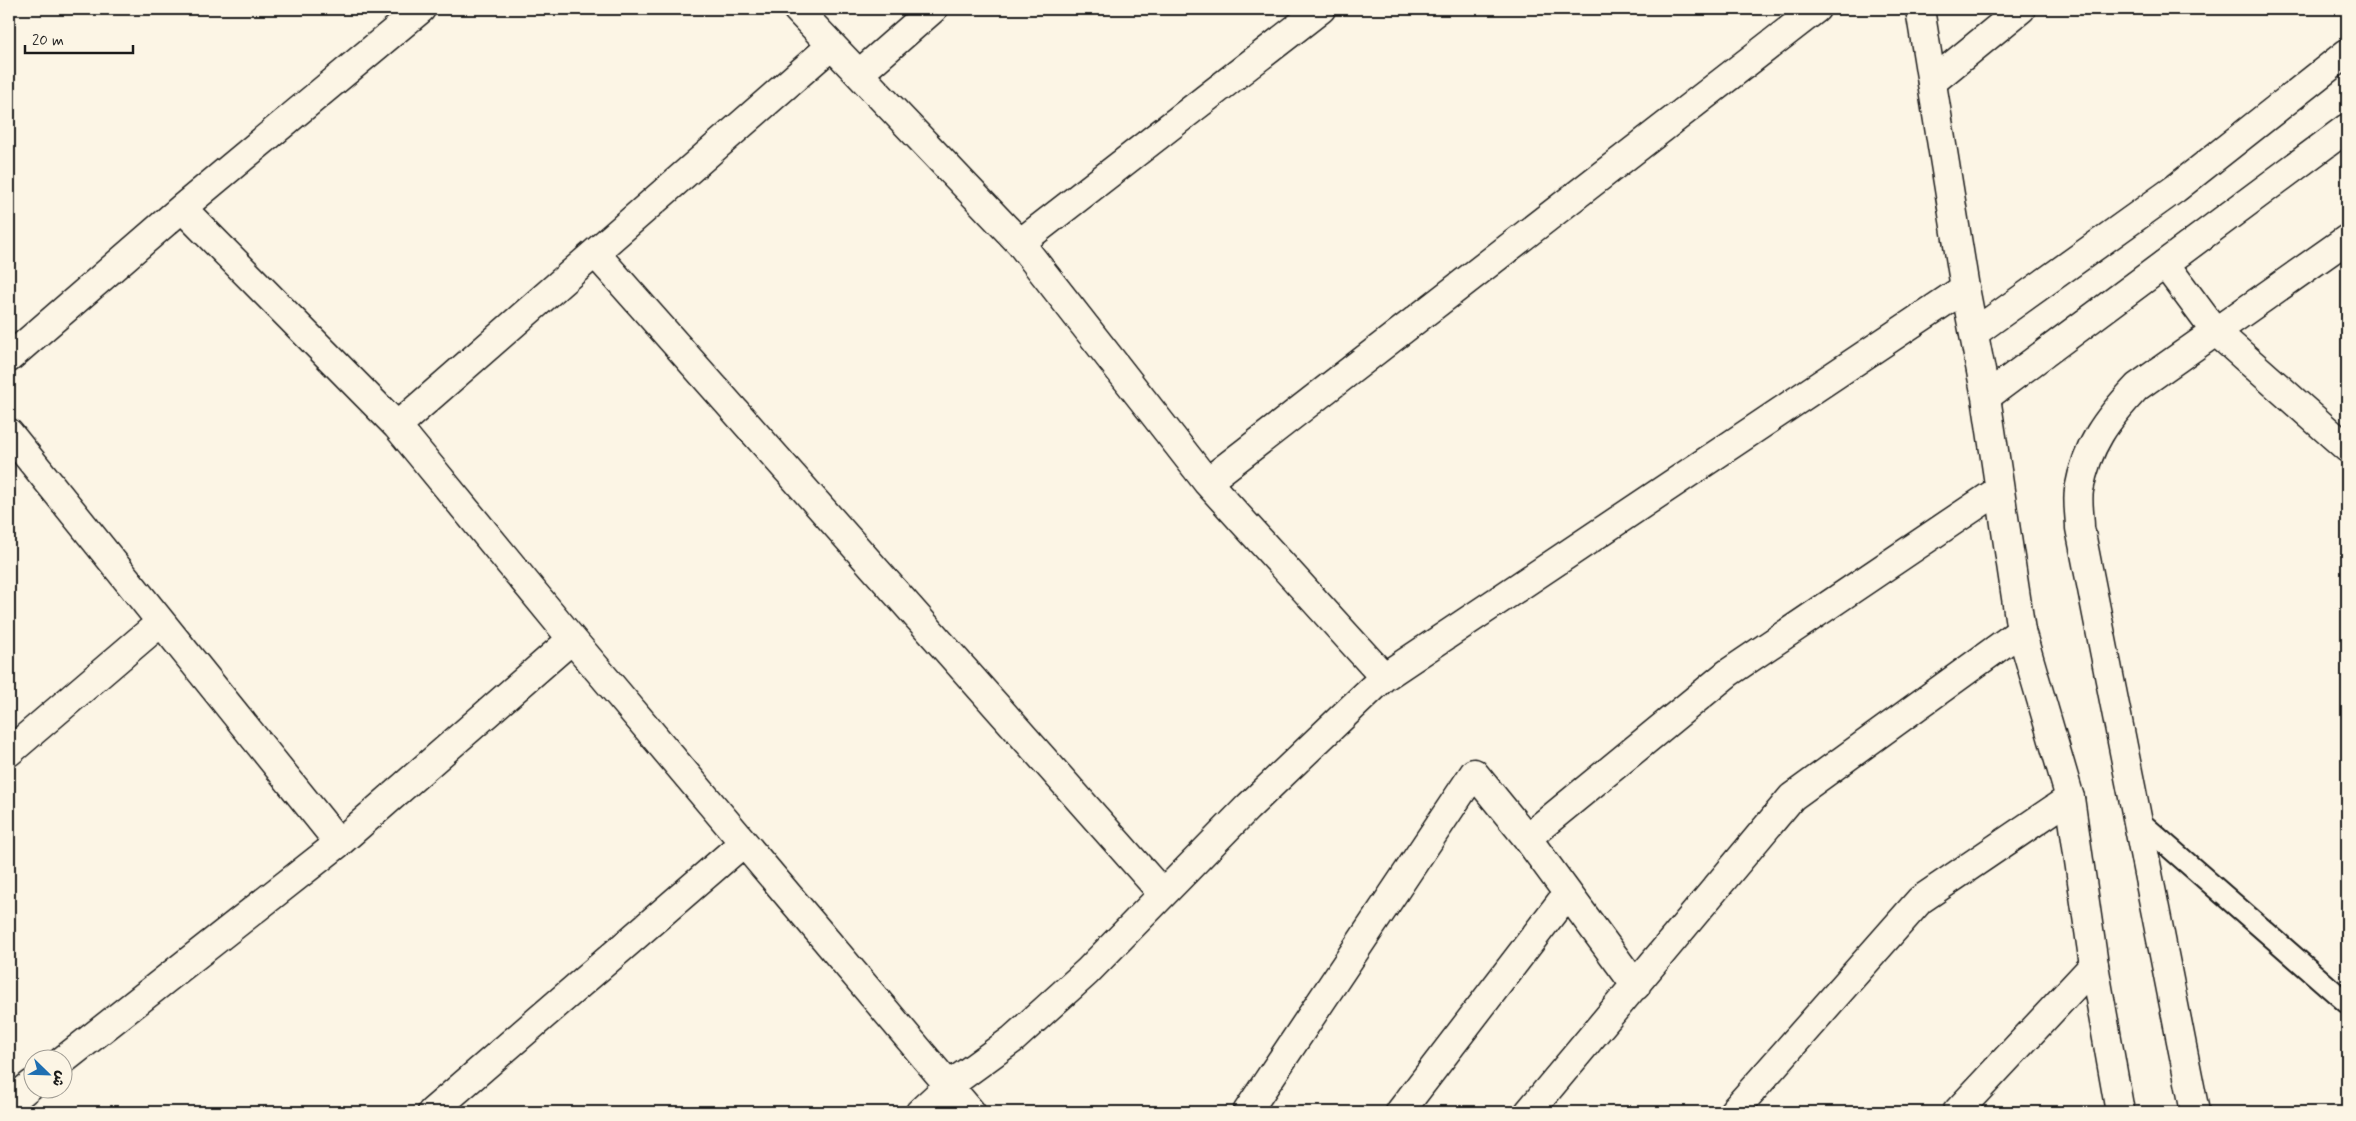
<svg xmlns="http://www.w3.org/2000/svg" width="2356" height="1121" font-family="Mynerve,'Playpen Sans Arabic',sans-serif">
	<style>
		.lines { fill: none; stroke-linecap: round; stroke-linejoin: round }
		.service-casing { stroke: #1c1c1c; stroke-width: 24 }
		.minor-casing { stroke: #1c1c1c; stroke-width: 31 }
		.tertiary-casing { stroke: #1c1c1c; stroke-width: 31 }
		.service { stroke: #fcf5e5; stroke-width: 20 }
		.minor { stroke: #fcf5e5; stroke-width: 28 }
		.tertiary { stroke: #fcf5e5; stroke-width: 28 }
	</style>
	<rect width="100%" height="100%" fill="#fcf5e5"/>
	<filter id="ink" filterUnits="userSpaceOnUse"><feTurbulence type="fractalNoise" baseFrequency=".02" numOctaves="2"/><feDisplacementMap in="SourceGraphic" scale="10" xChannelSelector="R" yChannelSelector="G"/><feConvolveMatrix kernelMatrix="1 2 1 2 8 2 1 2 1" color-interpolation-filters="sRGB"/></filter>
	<g filter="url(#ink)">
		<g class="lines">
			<g class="service-casing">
				<path id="service" d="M2137,819L2347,1003"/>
			</g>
			<g class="minor-casing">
				<path id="minor" d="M797,9L1020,243L1207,482L1384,677
					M860,73L933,9
					M1932,82L2021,9
					M182,208L397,426L572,639L971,1112
					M1020,243L1321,9
					M596,254L1163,894
					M2165,264L2214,330L2347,448
					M9,358L182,208L421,9
					M397,426L831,46
					M9,433L339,843
					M1207,482L1816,9
					M9,752L161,622
					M1527,838L1728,673L1999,490
					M62,1061L339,843L572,639
					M9,1103L32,1084
					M432,1112L743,843
					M920,1112L947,1087L1013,1039L1087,972L1247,808L1384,677L1965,288
					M1247,1112L1474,773L1527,838L1636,986
					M1400,1112L1567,894
					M1529,1112L1792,797L2021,631
					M1733,1112L1920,900L2070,798
					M1957,1112L2094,965
					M2195,1112L2080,528C2080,516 2077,502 2079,490C2087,445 2107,419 2137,387L2347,239"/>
			</g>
			<g class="tertiary-casing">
				<path id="tertiary" d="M1920,9L1965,288L1986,397L2021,631L2070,798L2094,965L2120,1112
					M1974,333L2175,189L2347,53
					M1986,397L2347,128"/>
			</g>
			<use href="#service" class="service"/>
			<use href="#minor" class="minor"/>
			<use href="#tertiary" class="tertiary"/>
		</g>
	</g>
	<rect width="2356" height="1121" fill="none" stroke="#fcf5e5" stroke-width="30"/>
	<rect x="15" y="15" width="2326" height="1091" fill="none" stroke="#1c1c1c" stroke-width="2" filter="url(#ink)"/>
	<g transform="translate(48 1074) rotate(113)"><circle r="24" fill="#fcf5e5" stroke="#a29e95"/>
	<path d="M0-4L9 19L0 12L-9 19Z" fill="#1f6fb2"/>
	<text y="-8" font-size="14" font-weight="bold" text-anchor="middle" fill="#1c1c1c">ش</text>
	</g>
	<path d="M25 45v8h108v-8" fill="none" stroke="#1c1c1c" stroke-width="2.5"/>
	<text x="32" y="45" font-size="15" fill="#1c1c1c" stroke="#fcf5e5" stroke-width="4" paint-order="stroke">20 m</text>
</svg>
